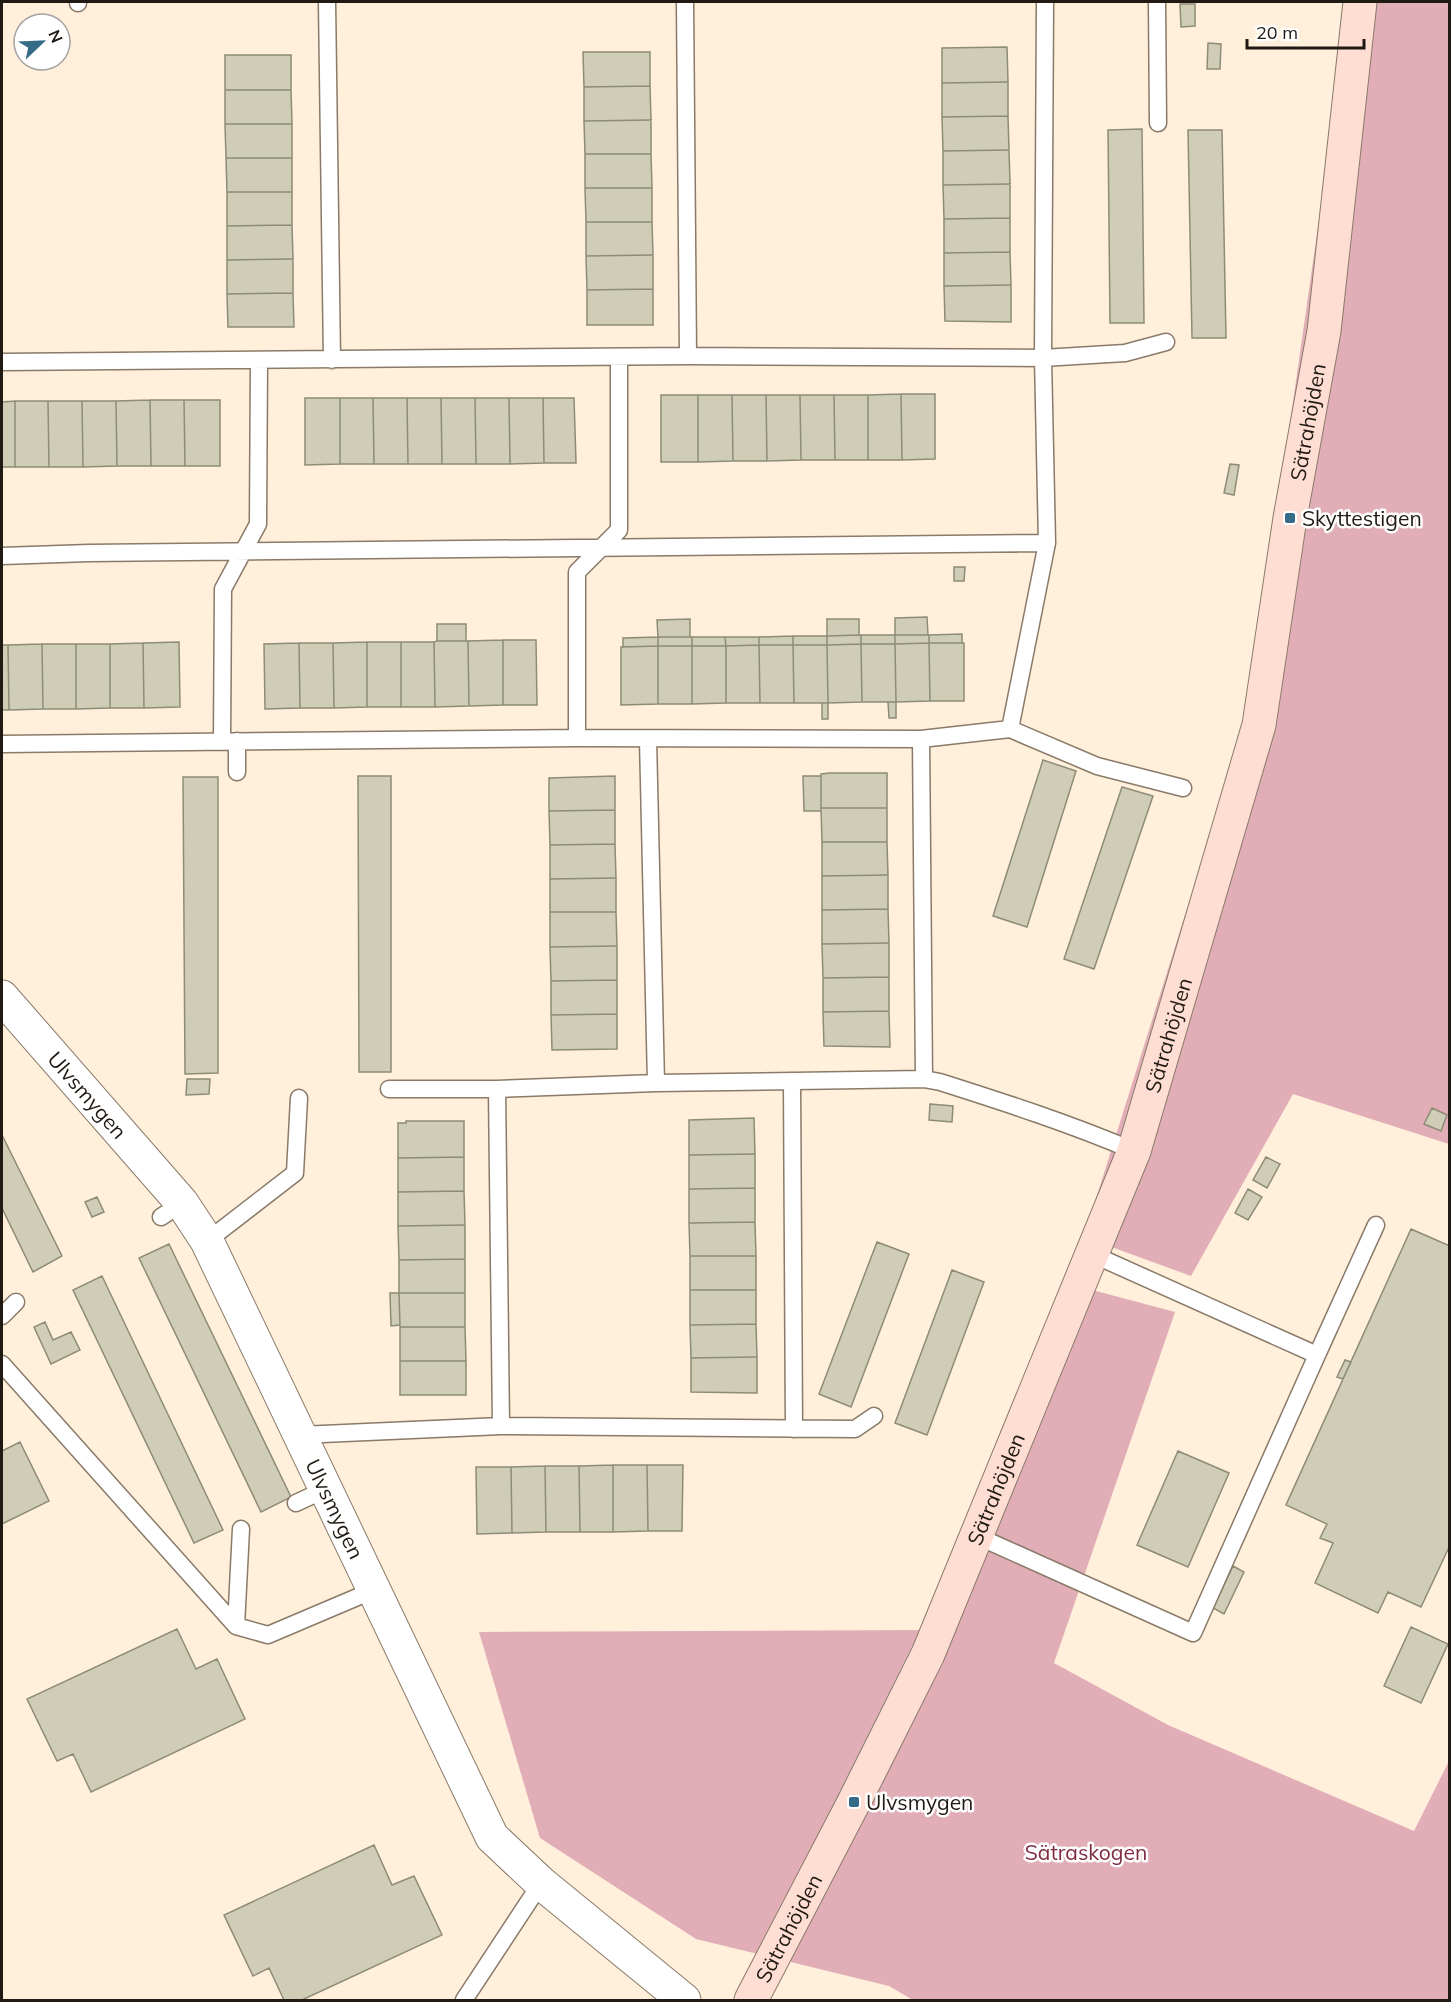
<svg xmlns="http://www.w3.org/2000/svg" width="1451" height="2002" font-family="Mulish,sans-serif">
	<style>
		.green { fill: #e1aeb7 }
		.building { fill: #cfcdb6; stroke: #8d8c76; stroke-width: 1.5 }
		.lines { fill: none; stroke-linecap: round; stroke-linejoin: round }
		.lane-casing { stroke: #897a69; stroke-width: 19 }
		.street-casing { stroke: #897a69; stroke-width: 35 }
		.secondary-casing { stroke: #897a69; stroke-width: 35 }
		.lane { stroke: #fff; stroke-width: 16 }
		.street { stroke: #fff; stroke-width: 33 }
		.secondary { stroke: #feddd2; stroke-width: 33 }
		.poi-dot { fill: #366b87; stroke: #fff; stroke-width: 2 }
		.labels { text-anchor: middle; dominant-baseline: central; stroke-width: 5; stroke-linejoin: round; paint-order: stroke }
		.street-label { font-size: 21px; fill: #201a13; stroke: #fff }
		.poi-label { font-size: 21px; fill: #201a13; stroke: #fff; text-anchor: start }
		.park-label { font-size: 21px; fill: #7f2b42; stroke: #fff }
	</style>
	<rect width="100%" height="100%" fill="#ffefdb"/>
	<path class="green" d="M1350,2H1449V1144L1293,1094L1191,1276L1084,1237L1249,711Z
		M1066,1283L1175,1312L1054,1663L1168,1725L1414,1831L1449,1761V2000H913L889,1986L696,1939L540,1838L479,1632L927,1630Z"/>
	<path class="building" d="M1180,4H1195V26L1181,27Z
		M1208,43L1221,44L1220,69H1207Z
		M1007,47L1008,82L942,83V48Z
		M583,52H650V86L584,87Z
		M225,55H291V90H225Z
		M1008,82V116L942,117V83Z
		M650,86L651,120L584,121V87Z
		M225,90H291L292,124H225Z
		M1008,116L1009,150L943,151L942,117Z
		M651,120V154H585L584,121Z
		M225,124H292V158H226Z
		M1142,129L1144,323H1110L1108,130Z
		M1188,130H1222L1226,338H1192Z
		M1009,150L1010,184L943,185V151Z
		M585,154H651L652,188H585Z
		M226,158H292V192H227Z
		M1010,184V218L944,219L943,185Z
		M585,188H652V222H586Z
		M227,192H292V225L227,226Z
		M1010,218V252L944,253V219Z
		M586,222H652L653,255L586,256Z
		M292,225L293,259L227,260V226Z
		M1010,252L1011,285L944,286V253Z
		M653,255V289L587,290L586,256Z
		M293,259V293L227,294V260Z
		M1011,285V322L945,321L944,286Z
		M653,289V325H587V290Z
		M293,293L294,327H228L227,294Z
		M901,394L902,460H868V395Z
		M901,394H935V459L902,460Z
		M661,395H698V462H661Z
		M698,395H732L733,461L698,462Z
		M732,395H766L767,461H733Z
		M766,395H800L801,460L767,461Z
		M800,395H834L835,460H801Z
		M834,395H868V460H835Z
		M305,398H340V464L305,465Z
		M340,398H373L374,464H340Z
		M373,398H407L408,464H374Z
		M407,398H441L442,464H408Z
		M441,398H475L476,464H442Z
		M475,398H509L510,464H476Z
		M509,398H543L544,463L510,464Z
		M543,398H574L576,463H544Z
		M150,400L151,466H117L116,401Z
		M150,400H184L185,466H151Z
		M184,400H220V466H185Z
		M15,401H48L49,467H15Z
		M15,401V467H2V402Z
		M48,401H82L83,467H49Z
		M82,401H116L117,466L83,467Z
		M1230,464L1239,465L1234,495L1224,493Z
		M954,567H965L964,581H954Z
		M927,617L928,635H895V618Z
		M690,619V637H658L657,620Z
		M827,619H859V635L827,636Z
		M437,624H466V641H437Z
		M962,634V643H929V635Z
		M861,635V644L827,645V636Z
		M861,635H895V644H861Z
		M895,635H929V643L895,644Z
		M793,636V645H759V637Z
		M793,636H827V645H793Z
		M658,637H692V646H658Z
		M658,637V646L623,647V638Z
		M692,637H725L726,646H692Z
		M725,637H759V645L726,646Z
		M503,640V705L469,706L468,641Z
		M503,640H536L537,705H503Z
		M437,641H468L469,706L435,707L434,642Z
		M179,642L180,707L144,708L143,643Z
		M367,642H401V707H367Z
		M367,642V707L334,708L333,643Z
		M401,642H434L435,707H401Z
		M143,643L144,708H110V644Z
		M299,643L300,708L265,709L264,644Z
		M299,643H333L334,708H300Z
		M929,643H964V701H930Z
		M929,643L930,701L896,702L895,644Z
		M42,644H76V709H43Z
		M42,644L43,709L9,710L8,645Z
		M76,644H110V708L76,709Z
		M861,644H895L896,702H862Z
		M861,644L862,702L828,703L827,645Z
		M2,645H8L9,710H2Z
		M759,645H793L794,703H760Z
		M759,645L760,703H726V646Z
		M793,645H827L828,703H794Z
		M658,646H692V704H658Z
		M658,646V704L621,705V647Z
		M692,646H726V703L692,704Z
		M888,702H896V718H889Z
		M822,703H828V719H822Z
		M1043,760L1076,771L1027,927L993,916Z
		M830,773H887V808H821V774Z
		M358,776H391V1072H359Z
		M615,776V810L549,811V778Z
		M803,776H821V811H804Z
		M183,777H218V1073L185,1074Z
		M1122,787L1153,796L1094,969L1064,959Z
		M821,808H887V842H822Z
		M615,810V844L550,845L549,811Z
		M822,842H887L888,875L822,876Z
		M615,844L616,878L550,879V845Z
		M888,875V909L822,910V876Z
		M616,878V912H550V879Z
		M888,909L889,943L822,944V910Z
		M550,912H616L617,946L550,947Z
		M889,943V977L823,978L822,944Z
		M617,946V980L551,981L550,947Z
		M889,977V1011L823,1012V978Z
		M617,980V1014L551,1015V981Z
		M889,1011L890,1047L824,1046L823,1012Z
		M617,1014V1049L552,1050L551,1015Z
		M187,1079H210L209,1094L186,1095Z
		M930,1104L953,1106L952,1122L929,1120Z
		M1432,1108L1447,1115L1441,1131L1424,1124Z
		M754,1118L755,1154L689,1155V1120Z
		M406,1121H464V1157L398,1158V1123H406Z
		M2,1135L62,1256L33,1272L2,1208Z
		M755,1154V1188L689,1189V1155Z
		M464,1157V1191L398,1192V1158Z
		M1266,1157L1280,1164L1267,1188L1253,1180Z
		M755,1188V1222L689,1223V1189Z
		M1248,1189L1262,1197L1248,1220L1235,1213Z
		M464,1191L465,1225L398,1226V1192Z
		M97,1197L104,1212L92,1217L85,1202Z
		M755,1222L756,1256H690L689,1223Z
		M465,1225V1259L399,1260L398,1226Z
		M1411,1229L1450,1246V1545L1421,1607L1388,1592L1378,1613L1315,1583L1333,1543L1320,1538L1327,1524L1286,1505Z
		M877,1242L909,1254L851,1407L819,1394Z
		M169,1244L291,1497L261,1512L139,1258Z
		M690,1256H756V1290H690Z
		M465,1259V1293H399V1260Z
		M952,1270L984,1282L927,1435L895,1423Z
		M102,1276L223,1530L194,1543L73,1290Z
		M690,1290H756V1324L690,1325Z
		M390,1293H399L400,1325L391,1326Z
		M399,1293H465V1327H400Z
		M45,1322L53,1340L71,1332L80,1350L51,1364L34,1327Z
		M756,1324L757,1357L691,1358L690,1325Z
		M400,1327H465L466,1361H400Z
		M757,1357V1393L691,1392V1358Z
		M1345,1360L1351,1362L1343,1379L1337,1377Z
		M400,1361H466V1395H400Z
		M20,1442L49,1501L2,1524V1451Z
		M1178,1451L1229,1473L1188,1567L1137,1545Z
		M613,1465V1532H580L579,1466Z
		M613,1465H647L648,1531L613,1532Z
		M647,1465H683L682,1531H648Z
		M545,1466H579L580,1532H546Z
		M545,1466L546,1532L512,1533L511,1467Z
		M476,1467H511L512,1533L477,1534Z
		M1233,1566L1244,1572L1224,1614L1213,1608Z
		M1411,1627L1448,1644L1421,1703L1384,1686Z
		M177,1629L196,1669L217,1659L245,1719L91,1792L73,1754L57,1761L27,1699Z
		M374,1845L392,1885L414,1876L442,1935L302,2000H284L269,1968L253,1976L224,1915Z"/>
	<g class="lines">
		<g class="lane-casing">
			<path id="lane" d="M78,2V3
				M327,2L332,360
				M685,2L688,356
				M1157,2L1158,123
				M2,362L688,356L1043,358L1125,353L1166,342
				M2,556L89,553L1047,543
				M1010,729L1047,543L1043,358L1045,2
				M577,738V572L619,530V357
				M648,739L656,1083
				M921,739L924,1079
				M222,741L223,589L258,524L259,361
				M2,744L577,738L921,739L1010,729L1097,766L1183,788
				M237,772V741
				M792,1081L794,1429
				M389,1089H497L656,1083L924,1079L940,1082C1006,1103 1071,1124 1134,1151
				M497,1089L501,1426
				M161,1217L182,1203
				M207,1241L295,1173L299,1098
				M2,1316L16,1302
				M1317,1355L1376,1225
				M2,1364L236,1626L268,1635L374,1590
				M300,1435L501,1426L855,1429L874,1416
				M296,1503L326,1489
				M977,1536L1193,1633L1317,1355L1092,1254
				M236,1626L241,1529
				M464,2000L541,1883"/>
		</g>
		<g class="street-casing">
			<g id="street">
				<path id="s1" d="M2,997L182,1203L207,1241L492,1837L541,1883L684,2000"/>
			</g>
		</g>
		<g class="secondary-casing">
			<g id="secondary">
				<path id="s2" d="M751,2000L854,1802L928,1654L1134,1151L1259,725L1290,518L1324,331L1360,2"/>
			</g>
		</g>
		<use href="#lane" class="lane"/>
		<use href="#street" class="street"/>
		<use href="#secondary" class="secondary"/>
	</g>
	<g class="poi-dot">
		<rect x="1284" y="512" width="12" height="12" rx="3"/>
		<rect x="848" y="1796" width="12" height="12" rx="3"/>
	</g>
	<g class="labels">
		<g class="street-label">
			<text stroke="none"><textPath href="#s2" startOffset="1683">Sätrahöjden</textPath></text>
			<text stroke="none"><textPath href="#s2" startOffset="1053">Sätrahöjden</textPath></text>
			<text stroke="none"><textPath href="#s1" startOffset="130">Ulvsmygen</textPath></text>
			<text stroke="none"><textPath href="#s2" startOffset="567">Sätrahöjden</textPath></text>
			<text stroke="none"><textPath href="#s1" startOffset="616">Ulvsmygen</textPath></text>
			<text stroke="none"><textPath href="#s2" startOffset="81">Sätrahöjden</textPath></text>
		</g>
		<g class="poi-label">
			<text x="1302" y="518">Skyttestigen</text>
			<text x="866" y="1802">Ulvsmygen</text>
		</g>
		<g class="park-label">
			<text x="1086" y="1852">Sätraskogen</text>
		</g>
	</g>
	<rect width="1451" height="2002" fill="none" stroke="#201a13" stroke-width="6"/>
	<g transform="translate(42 42) rotate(67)"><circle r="28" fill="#ffffff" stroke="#a6a3a1" stroke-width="1.5"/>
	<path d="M0-4.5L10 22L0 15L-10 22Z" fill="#366b87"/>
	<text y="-9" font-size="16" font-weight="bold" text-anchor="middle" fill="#201a13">N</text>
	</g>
	<path d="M1247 39v9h117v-9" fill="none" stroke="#201a13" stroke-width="3"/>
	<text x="1256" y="39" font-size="18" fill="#201a13" stroke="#ffffff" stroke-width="4.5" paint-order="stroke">20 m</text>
</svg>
